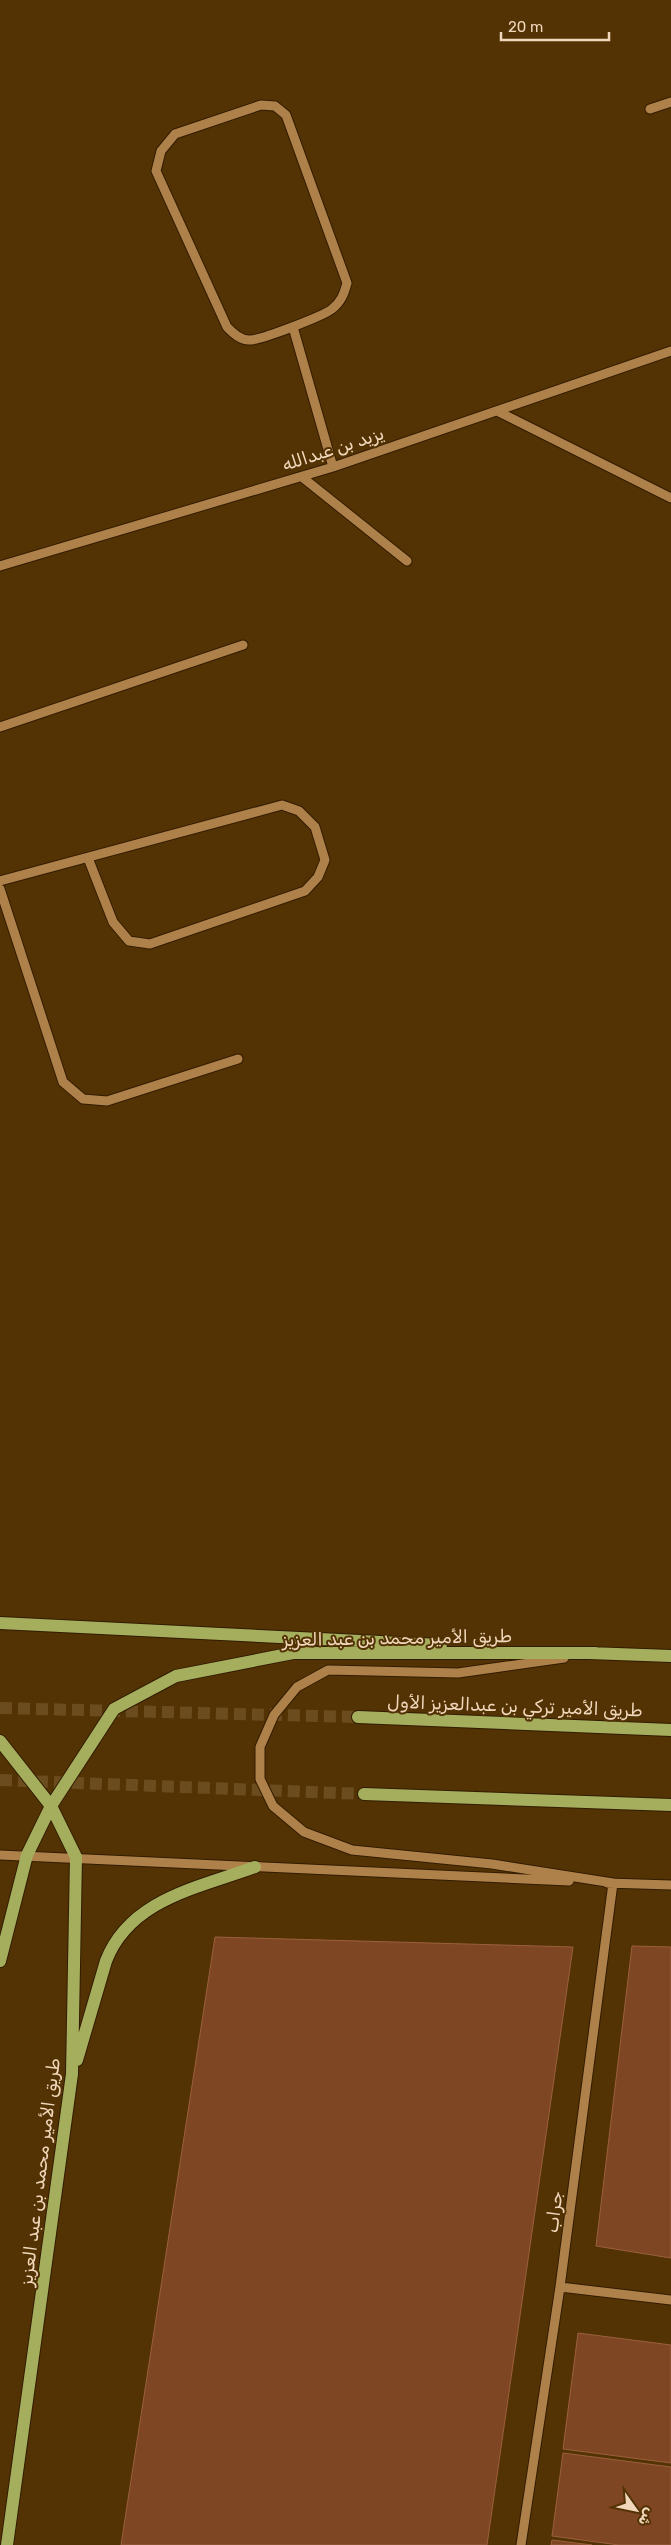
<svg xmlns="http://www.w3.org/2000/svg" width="671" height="2545" font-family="Rubik,'Noto Sans Arabic',sans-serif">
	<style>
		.building { fill: #7f4624; stroke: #9b603e }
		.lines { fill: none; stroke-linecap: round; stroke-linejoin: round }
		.major-tunnel { stroke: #6b4c1f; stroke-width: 12; stroke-dasharray: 12 6; stroke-linecap: butt }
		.minor-casing { stroke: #321c00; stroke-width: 11 }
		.major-casing { stroke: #321c00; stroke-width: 14 }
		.minor { stroke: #af814a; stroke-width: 9 }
		.major { stroke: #a5ae5d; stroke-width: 12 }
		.labels { text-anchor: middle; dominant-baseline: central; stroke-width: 4; stroke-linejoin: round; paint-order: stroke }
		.street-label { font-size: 18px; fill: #f0d7bb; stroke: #533304 }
	</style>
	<rect width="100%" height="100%" fill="#533304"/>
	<path class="building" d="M215,1937L573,1947L487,2545H121Z
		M632,1946L671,1947V2258L596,2246Z
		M578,2333L671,2345V2463L563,2449Z
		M563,2453L671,2467V2545H619L552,2536Z
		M552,2540L592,2545H551Z"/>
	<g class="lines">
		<path class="major-tunnel" d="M0,1708L358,1717
			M0,1780L364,1794"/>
		<g class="minor-casing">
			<path id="minor" d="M261,105L275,106L286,115L347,283C344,294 341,302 332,309C323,316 259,341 249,340C240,340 233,333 227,327L156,171L161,151L175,134Z
				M650,109L671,102
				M293,327L333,467
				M497,411L671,498
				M302,477L407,561
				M0,566L333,467L671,351
				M0,727L243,645
				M0,881L282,805L299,811L315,827L325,860L318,877L305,891L150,944L129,941L113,922L88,858
				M0,889L63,1082L83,1099L107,1101L238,1059
				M0,1855L569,1881
				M607,1883L671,1885
				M560,2287L671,2300
				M521,2545L560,2287L613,1883L492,1864L352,1850L304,1832L273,1806L260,1779V1747L274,1715L297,1687L328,1670L458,1673L564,1658"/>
		</g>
		<g class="major-casing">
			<path id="major" d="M0,1623L441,1645
				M589,1653L671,1656
				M358,1717L671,1730
				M0,1741L51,1806L76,1857L72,2074L7,2545
				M364,1794L671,1805
				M0,1961L27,1855L51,1806L114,1709L176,1676L293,1653H596
				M77,2060L106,1961C130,1899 198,1888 255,1867"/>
		</g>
		<use href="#minor" class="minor"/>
		<use href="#major" class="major"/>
	</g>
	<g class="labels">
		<g class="street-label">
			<text transform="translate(333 449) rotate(-18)">يزيد بن عبدالله</text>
			<text transform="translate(397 1638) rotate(-1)">طريق الأمير محمد بن عبد العزيز</text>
			<text transform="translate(515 1706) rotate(2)">طريق الأمير تركي بن عبدالعزيز الأول</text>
			<text transform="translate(40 2172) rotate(-83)">طريق الأمير محمد بن عبد العزيز</text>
			<text transform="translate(554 2212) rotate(-83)">جراب</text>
		</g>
	</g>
	<g transform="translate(636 2510) rotate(123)" stroke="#533304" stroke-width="4" paint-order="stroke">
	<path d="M0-4L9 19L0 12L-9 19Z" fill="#f0d7bb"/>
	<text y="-8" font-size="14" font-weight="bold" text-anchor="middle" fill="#f0d7bb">ش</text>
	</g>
	<path d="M501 32v8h108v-8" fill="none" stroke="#f0d7bb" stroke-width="2.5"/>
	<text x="508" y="32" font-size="15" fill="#f0d7bb" stroke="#533304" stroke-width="4" paint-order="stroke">20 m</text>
</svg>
